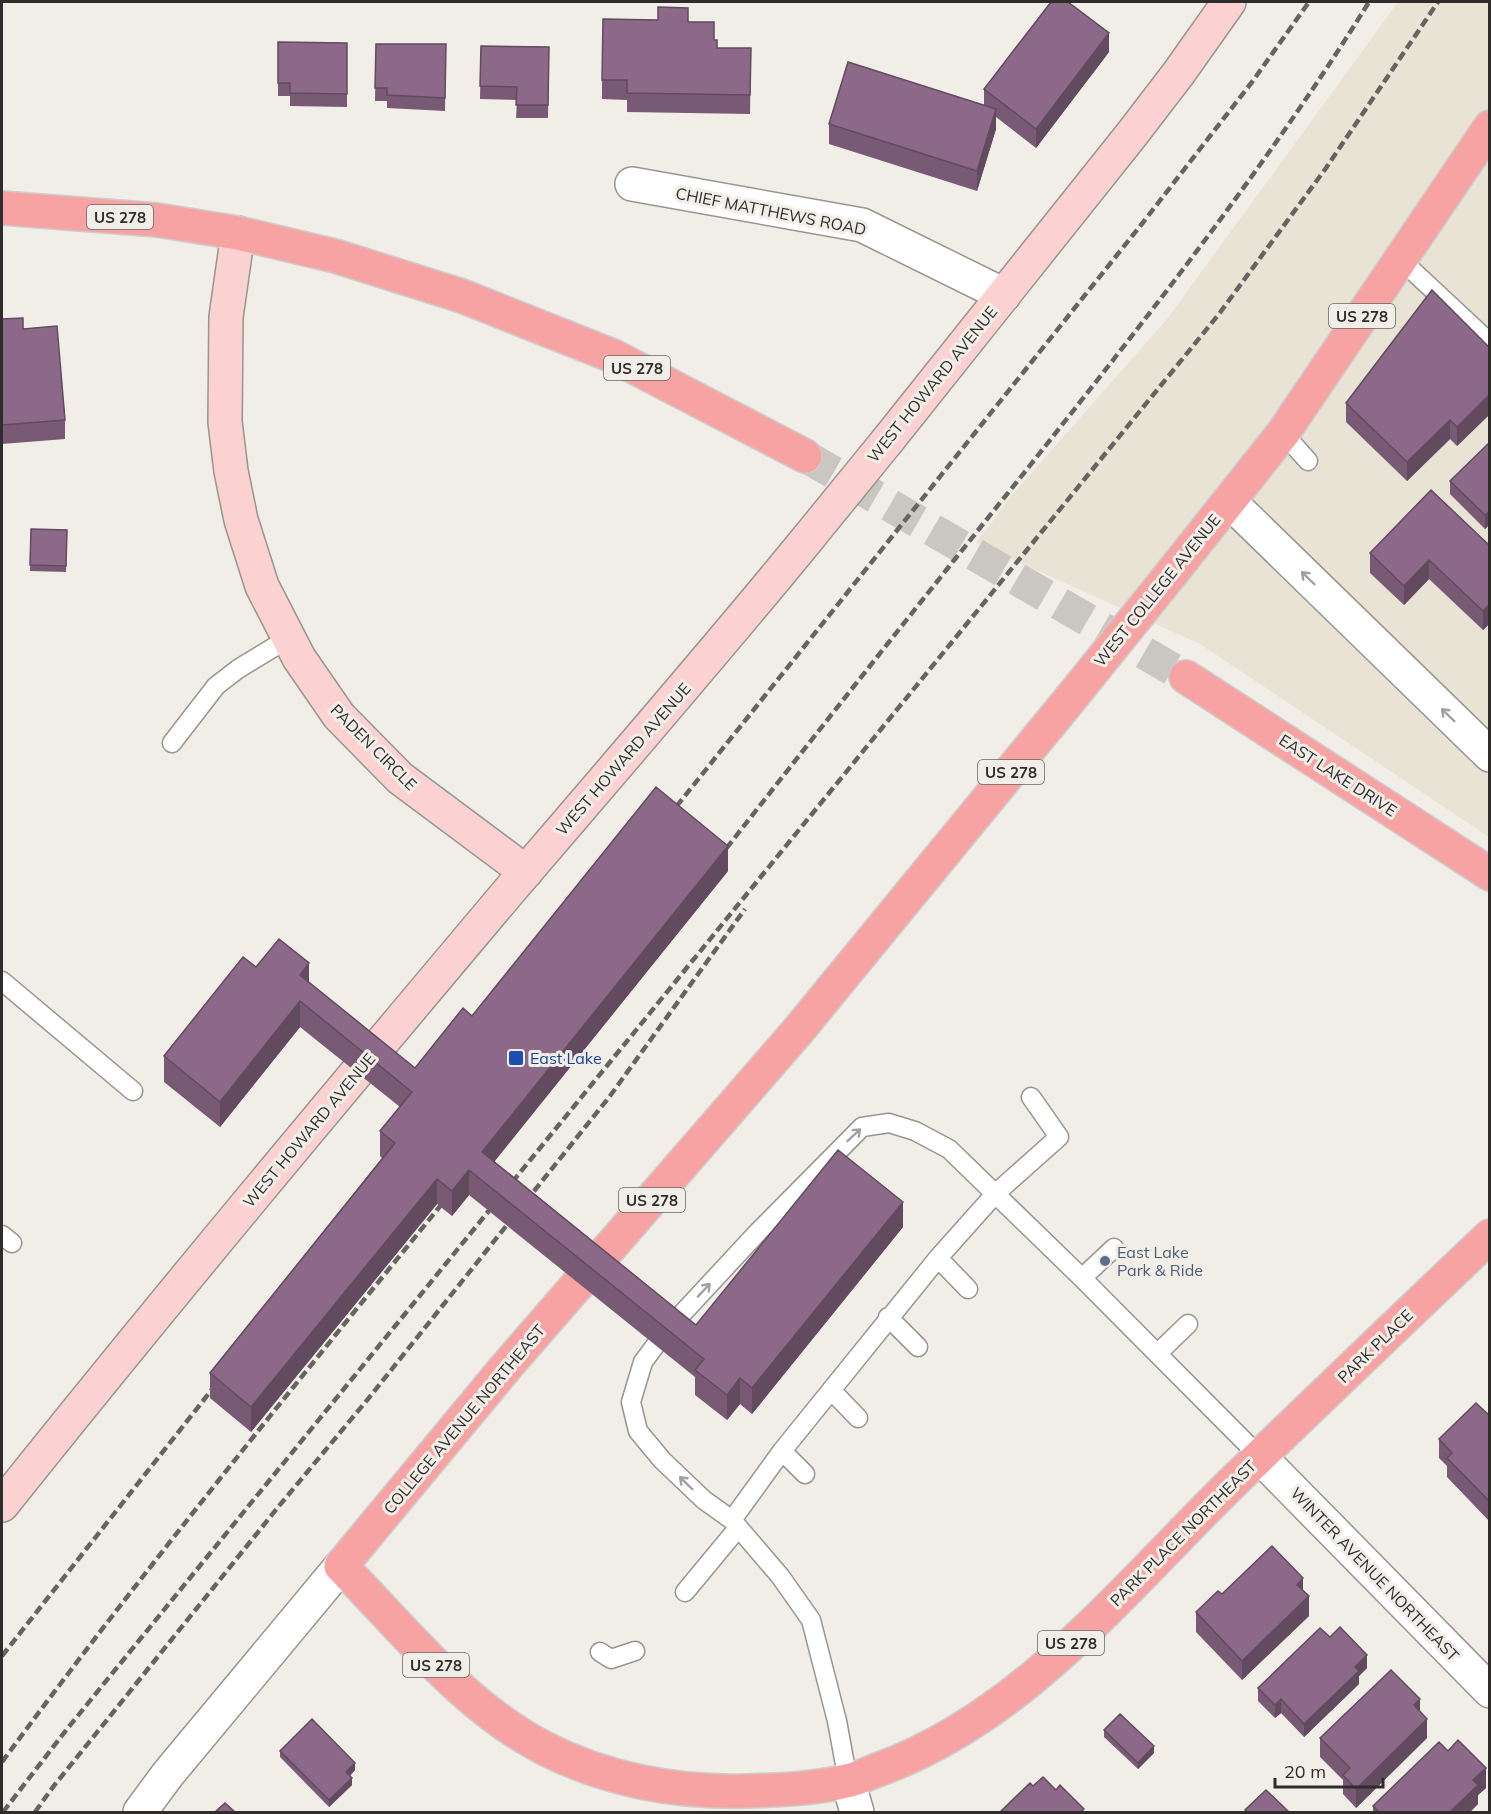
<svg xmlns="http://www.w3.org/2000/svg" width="1491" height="1814" font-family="Mulish,sans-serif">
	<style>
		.built { fill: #e9e3d5 }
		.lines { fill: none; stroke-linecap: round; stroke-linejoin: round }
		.primary-tunnel { stroke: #cac7c2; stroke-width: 33; stroke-dasharray: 33 16; stroke-linecap: butt }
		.service-casing { stroke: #97958f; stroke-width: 21 }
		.minor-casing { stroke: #97958f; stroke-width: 36 }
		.tertiary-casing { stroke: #97958f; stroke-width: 36 }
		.secondary-casing { stroke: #97958f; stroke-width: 36 }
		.primary-casing { stroke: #cdcdcc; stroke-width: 36 }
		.service { stroke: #fff; stroke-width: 18 }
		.minor { stroke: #fff; stroke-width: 33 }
		.tertiary { stroke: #fff; stroke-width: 33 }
		.secondary { stroke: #fbd1d1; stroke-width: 33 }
		.primary { stroke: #f7a3a4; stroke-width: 33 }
		.rail { stroke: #666461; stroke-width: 4.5; stroke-dasharray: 9 4.5; stroke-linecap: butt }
		.secondary-bridge-casing { stroke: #97958f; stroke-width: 36; stroke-linecap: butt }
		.primary-bridge-casing { stroke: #cdcdcc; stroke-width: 36; stroke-linecap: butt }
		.secondary-bridge { stroke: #fbd1d1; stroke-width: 33 }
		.primary-bridge { stroke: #f7a3a4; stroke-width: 33 }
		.wall { fill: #785a75 }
		.shaded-wall { fill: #624a5f }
		.building { fill: #8c6988; stroke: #624a5f; stroke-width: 1.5 }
		.oneway { stroke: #a1a0a0 }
		.transit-dot { fill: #1a4fb4; stroke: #f1eee8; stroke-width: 2 }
		.service-dot { fill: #5c6f8a; stroke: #f1eee8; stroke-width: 2 }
		.labels { text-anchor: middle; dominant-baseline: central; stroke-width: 6; stroke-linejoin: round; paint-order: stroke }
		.shield { fill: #f1eee8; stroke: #686764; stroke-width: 1.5 }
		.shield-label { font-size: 15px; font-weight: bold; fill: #2e2d2b }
		.street-label { font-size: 16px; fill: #2e2d2b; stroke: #f1eee8 }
		.transit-label { font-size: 16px; fill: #164399; stroke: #f1eee8; text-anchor: start }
		.service-label { font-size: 16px; fill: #4e5e75; stroke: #f1eee8; text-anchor: start }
	</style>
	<rect width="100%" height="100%" fill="#f1eee8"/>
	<path class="built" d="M1398,2H1489V837L1200,644L976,543L1013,494L1167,319Z"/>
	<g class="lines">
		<path class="primary-tunnel" d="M805,456L1186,677"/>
		<g class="service-casing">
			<path id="service" d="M1400,259L1490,343
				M1283,433L1308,461
				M172,743L216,686L238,669L289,638
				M2,981L133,1091
				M2,1235L12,1243
				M938,1258L968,1289
				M1082,1278L1114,1248
				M888,1317L918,1347
				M1158,1353L1188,1324
				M831,1390L858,1418
				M782,1451L805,1474
				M732,1520L782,1451L938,1258L996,1193L1059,1137L1031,1097
				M685,1592L738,1528
				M600,1652L611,1659L635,1651
				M848,1781L837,1721L811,1620L780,1576L732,1520L704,1500L662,1460L638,1431L631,1402L643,1362L666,1331L758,1232L862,1127L889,1123L915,1131L949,1149L1082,1278L1260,1457"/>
		</g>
		<g class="minor-casing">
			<path id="minor" d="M632,184L862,225L1004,295
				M1229,501L1490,755
				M1260,1457L1490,1691
				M848,1781L857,1812"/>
		</g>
		<g class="tertiary-casing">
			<path id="tertiary" d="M140,1812L168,1774L341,1566"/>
		</g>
		<g class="secondary-casing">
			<path id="secondary" d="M238,233L226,317L225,422L231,471L241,520L262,586L299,658L339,716L400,778L526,872
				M888,440L1132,134L1178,74L1229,2
				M2,1505C168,1297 339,1093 510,890C610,773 711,657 809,537"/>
		</g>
		<g class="primary-casing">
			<path id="primary" d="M2,208L157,220L238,233L335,256L462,296L613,356L805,456
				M1171,574L1283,433L1490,127
				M1186,677L1490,874
				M1075,693L797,1032L506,1367L341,1566C404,1630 463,1706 544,1748C606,1780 677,1793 746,1791C779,1790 814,1789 846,1781C858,1779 869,1773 880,1769C1025,1716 1127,1585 1235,1480C1319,1399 1405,1317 1490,1236"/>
		</g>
		<use href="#service" class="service"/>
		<use href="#minor" class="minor"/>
		<use href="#tertiary" class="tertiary"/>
		<use href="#secondary" class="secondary"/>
		<use href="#primary" class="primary"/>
		<path class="rail" d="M668,817L1141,225L1252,82L1309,2
			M718,859C819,730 921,601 1024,473C1145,320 1266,168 1369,2
			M2,1656L221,1378
			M2,1762C145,1568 298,1381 450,1194
			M3,1812L67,1729L1219,314L1326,168L1438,2
			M35,1812L53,1787L279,1506L368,1399L610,1096L745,909"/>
		<g class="secondary-bridge-casing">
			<path id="secondary-bridge" d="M809,537L888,440"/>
		</g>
		<g class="primary-bridge-casing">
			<path id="primary-bridge" d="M1075,693L1171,574"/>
		</g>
		<use href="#secondary-bridge" class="secondary-bridge"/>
		<use href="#primary-bridge" class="primary-bridge"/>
	</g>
	<path class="wall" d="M688,22L714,40L717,48H751L750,114L627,112V100L602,99V80Z
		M278,42L347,43V107L290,106V96H278Z
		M376,44H446L445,111L387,108V101H375Z
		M481,46L549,47L548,118H516L517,100L480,99Z
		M1109,52L1036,148L996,117V129L977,191L829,144V124L984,105V89Z
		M2,319L23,329L65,420V439L2,444Z
		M1490,348V414L1457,446L1450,439L1407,481L1346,422V403Z
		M1490,442V524L1485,529L1450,494V481Z
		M31,529L67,530L66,572L30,571Z
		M1490,546V623L1483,630L1429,579L1404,605L1370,573V553Z
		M728,871L494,1161L696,1325L903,1227L752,1414L740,1404L727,1420L695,1395V1377L469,1195L452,1216L437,1204L251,1432L210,1398V1373L382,1158L380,1156V1131L400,1107L300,1027L220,1127L164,1082V1056L256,967L309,982L415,1068L472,1016Z
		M1490,1416V1522L1447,1477V1466L1439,1458V1439Z
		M1303,1591L1309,1616L1242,1680L1196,1632V1612L1222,1594Z
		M1330,1637L1367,1668L1359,1676V1684L1304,1737L1281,1713L1275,1718L1258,1701V1688Z
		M1420,1711L1427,1738L1356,1808L1343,1794V1780L1320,1757V1738Z
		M1104,1730L1154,1753L1138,1769L1104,1737Z
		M280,1751L355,1770L350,1776L352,1785L329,1807L280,1757Z
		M1448,1751L1486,1788L1478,1795V1804L1470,1812H1373V1806Z"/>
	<path class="shaded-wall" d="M1109,33V52L1036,148V129Z
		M996,109V129L977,191V171Z
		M1490,394V414L1457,446V427Z
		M1450,420V439L1407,481V462Z
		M1490,511V524L1485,529V515Z
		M1429,560V579L1404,605V586Z
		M1490,604V623L1483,630V611Z
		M728,846V871L482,1177V1152Z
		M309,963V989L300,975Z
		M300,1001V1027L220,1127V1102Z
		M469,1170V1195L452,1216V1191Z
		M437,1179V1204L251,1432V1407Z
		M903,1202V1227L752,1414V1388Z
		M740,1378V1404L727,1420V1395Z
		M1303,1578V1598L1297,1585Z
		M1309,1596V1616L1242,1680V1661Z
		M1367,1655V1668L1359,1676V1684L1304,1737V1724L1355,1667Z
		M1281,1699V1713L1275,1718V1705Z
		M1420,1699V1718L1414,1705Z
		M1427,1719V1738L1356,1808V1789Z
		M1154,1746V1753L1138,1769V1763Z
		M355,1763V1770L346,1779V1772Z
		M1486,1768V1788L1478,1795V1804L1470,1812H1450L1473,1780Z
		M352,1778V1785L329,1807V1800Z"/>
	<path class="building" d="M1051,2H1068L1109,33L1036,129L984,89Z
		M658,7L688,8V22H714V40H717V48H751L750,95L627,93V80H602L603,19L658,20Z
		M278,42L347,43V94L290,93V83H278Z
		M376,44H446L445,98L387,95V88H375Z
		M481,46L549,47L548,105H516L517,87L480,86Z
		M848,62L996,109L977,171L829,124Z
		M1432,290L1490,348V394L1457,427L1450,420L1407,462L1346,403Z
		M23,318V329L57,326L65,420L2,425V319Z
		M1490,442V511L1485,515L1450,481Z
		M1431,490L1490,546V604L1483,611L1429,560L1404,586L1370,553Z
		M31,529L67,530L66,566L30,565Z
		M656,787L728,846L482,1152L696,1325L838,1150L903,1202L752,1388L740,1378L727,1395L695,1370L704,1359L469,1170L452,1191L437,1179L251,1407L210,1373L395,1143L380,1131L412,1092L300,1001L220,1102L164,1056L243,957L256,967L279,939L309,963L300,975L415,1068L463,1008L472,1016Z
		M1476,1403L1490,1416V1502L1447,1458L1452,1453L1439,1439Z
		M1272,1546L1303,1578L1297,1585L1309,1596L1242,1661L1196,1612L1218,1591L1222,1594Z
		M1340,1627L1367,1655L1355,1667L1359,1671L1304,1724L1281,1699L1275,1705L1258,1688L1320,1628L1330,1637Z
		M1391,1670L1420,1699L1414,1705L1427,1719L1356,1789L1343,1775L1350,1768L1320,1738Z
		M1120,1714L1154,1746L1138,1763L1104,1730Z
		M312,1719L355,1763L346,1772L352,1778L329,1800L280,1751Z
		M1458,1740L1486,1768L1473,1780L1478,1785L1450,1812H1379L1373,1806L1439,1742L1448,1751Z
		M1043,1777L1056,1790L1060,1785L1084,1809L1081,1812H1000L1030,1783L1033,1786Z
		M1266,1790L1289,1812H1248L1245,1810Z
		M225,1803L235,1812H215Z"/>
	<defs><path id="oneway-shaft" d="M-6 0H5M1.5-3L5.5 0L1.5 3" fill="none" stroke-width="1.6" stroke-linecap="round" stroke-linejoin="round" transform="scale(1.5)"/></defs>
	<g class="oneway">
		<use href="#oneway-shaft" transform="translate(1308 578) rotate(-136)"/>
		<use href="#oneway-shaft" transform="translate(1448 715) rotate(-136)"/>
		<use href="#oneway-shaft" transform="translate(854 1135) rotate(-43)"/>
		<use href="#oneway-shaft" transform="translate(704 1290) rotate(-47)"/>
		<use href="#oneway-shaft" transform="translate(686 1483) rotate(-136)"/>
	</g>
	<rect class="transit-dot" x="508" y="1050" width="16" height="16" rx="3"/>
	<circle class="service-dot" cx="1105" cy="1261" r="6"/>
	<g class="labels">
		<g class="shield">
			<rect x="87" y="205" width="66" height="24" rx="4.5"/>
			<rect x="1329" y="304" width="66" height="24" rx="4.5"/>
			<rect x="604" y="356" width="66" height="24" rx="4.5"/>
			<rect x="978" y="760" width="66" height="24" rx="4.5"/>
			<rect x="619" y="1188" width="66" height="24" rx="4.5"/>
			<rect x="1038" y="1631" width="66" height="24" rx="4.5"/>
			<rect x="403" y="1653" width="66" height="24" rx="4.5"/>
		</g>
		<g class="shield-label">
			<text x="120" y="217">US 278</text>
			<text x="1362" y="316">US 278</text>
			<text x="637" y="368">US 278</text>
			<text x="1011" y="772">US 278</text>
			<text x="652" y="1200">US 278</text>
			<text x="1071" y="1643">US 278</text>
			<text x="436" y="1665">US 278</text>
		</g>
		<g class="street-label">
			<text transform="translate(771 211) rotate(11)">CHIEF MATTHEWS ROAD</text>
			<text transform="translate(932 384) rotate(-51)">WEST HOWARD AVENUE</text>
			<text transform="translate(1157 590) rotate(-51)">WEST COLLEGE AVENUE</text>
			<text transform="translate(374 747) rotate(45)">PADEN CIRCLE</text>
			<text transform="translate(623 759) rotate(-49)">WEST HOWARD AVENUE</text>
			<text transform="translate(1338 775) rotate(33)">EAST LAKE DRIVE</text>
			<text transform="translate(309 1130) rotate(-50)">WEST HOWARD AVENUE</text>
			<text transform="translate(1375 1346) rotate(-44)">PARK PLACE</text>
			<text transform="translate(464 1419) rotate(-50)">COLLEGE AVENUE NORTHEAST</text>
			<text transform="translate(1183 1533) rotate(-45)">PARK PLACE NORTHEAST</text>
			<text transform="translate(1375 1574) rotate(46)">WINTER AVENUE NORTHEAST</text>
		</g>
		<g class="transit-label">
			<text x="530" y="1058">East Lake</text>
		</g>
		<g class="service-label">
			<text x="1117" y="1252">East Lake<tspan x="1117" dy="18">Park &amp; Ride</tspan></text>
		</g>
	</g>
	<rect width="1491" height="1814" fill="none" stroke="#2e2d2b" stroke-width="6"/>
	<path d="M1275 1778v9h108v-9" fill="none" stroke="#2e2d2b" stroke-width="3"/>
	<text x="1284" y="1778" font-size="18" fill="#2e2d2b" stroke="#f1eee8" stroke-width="4.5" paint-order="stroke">20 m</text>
</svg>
